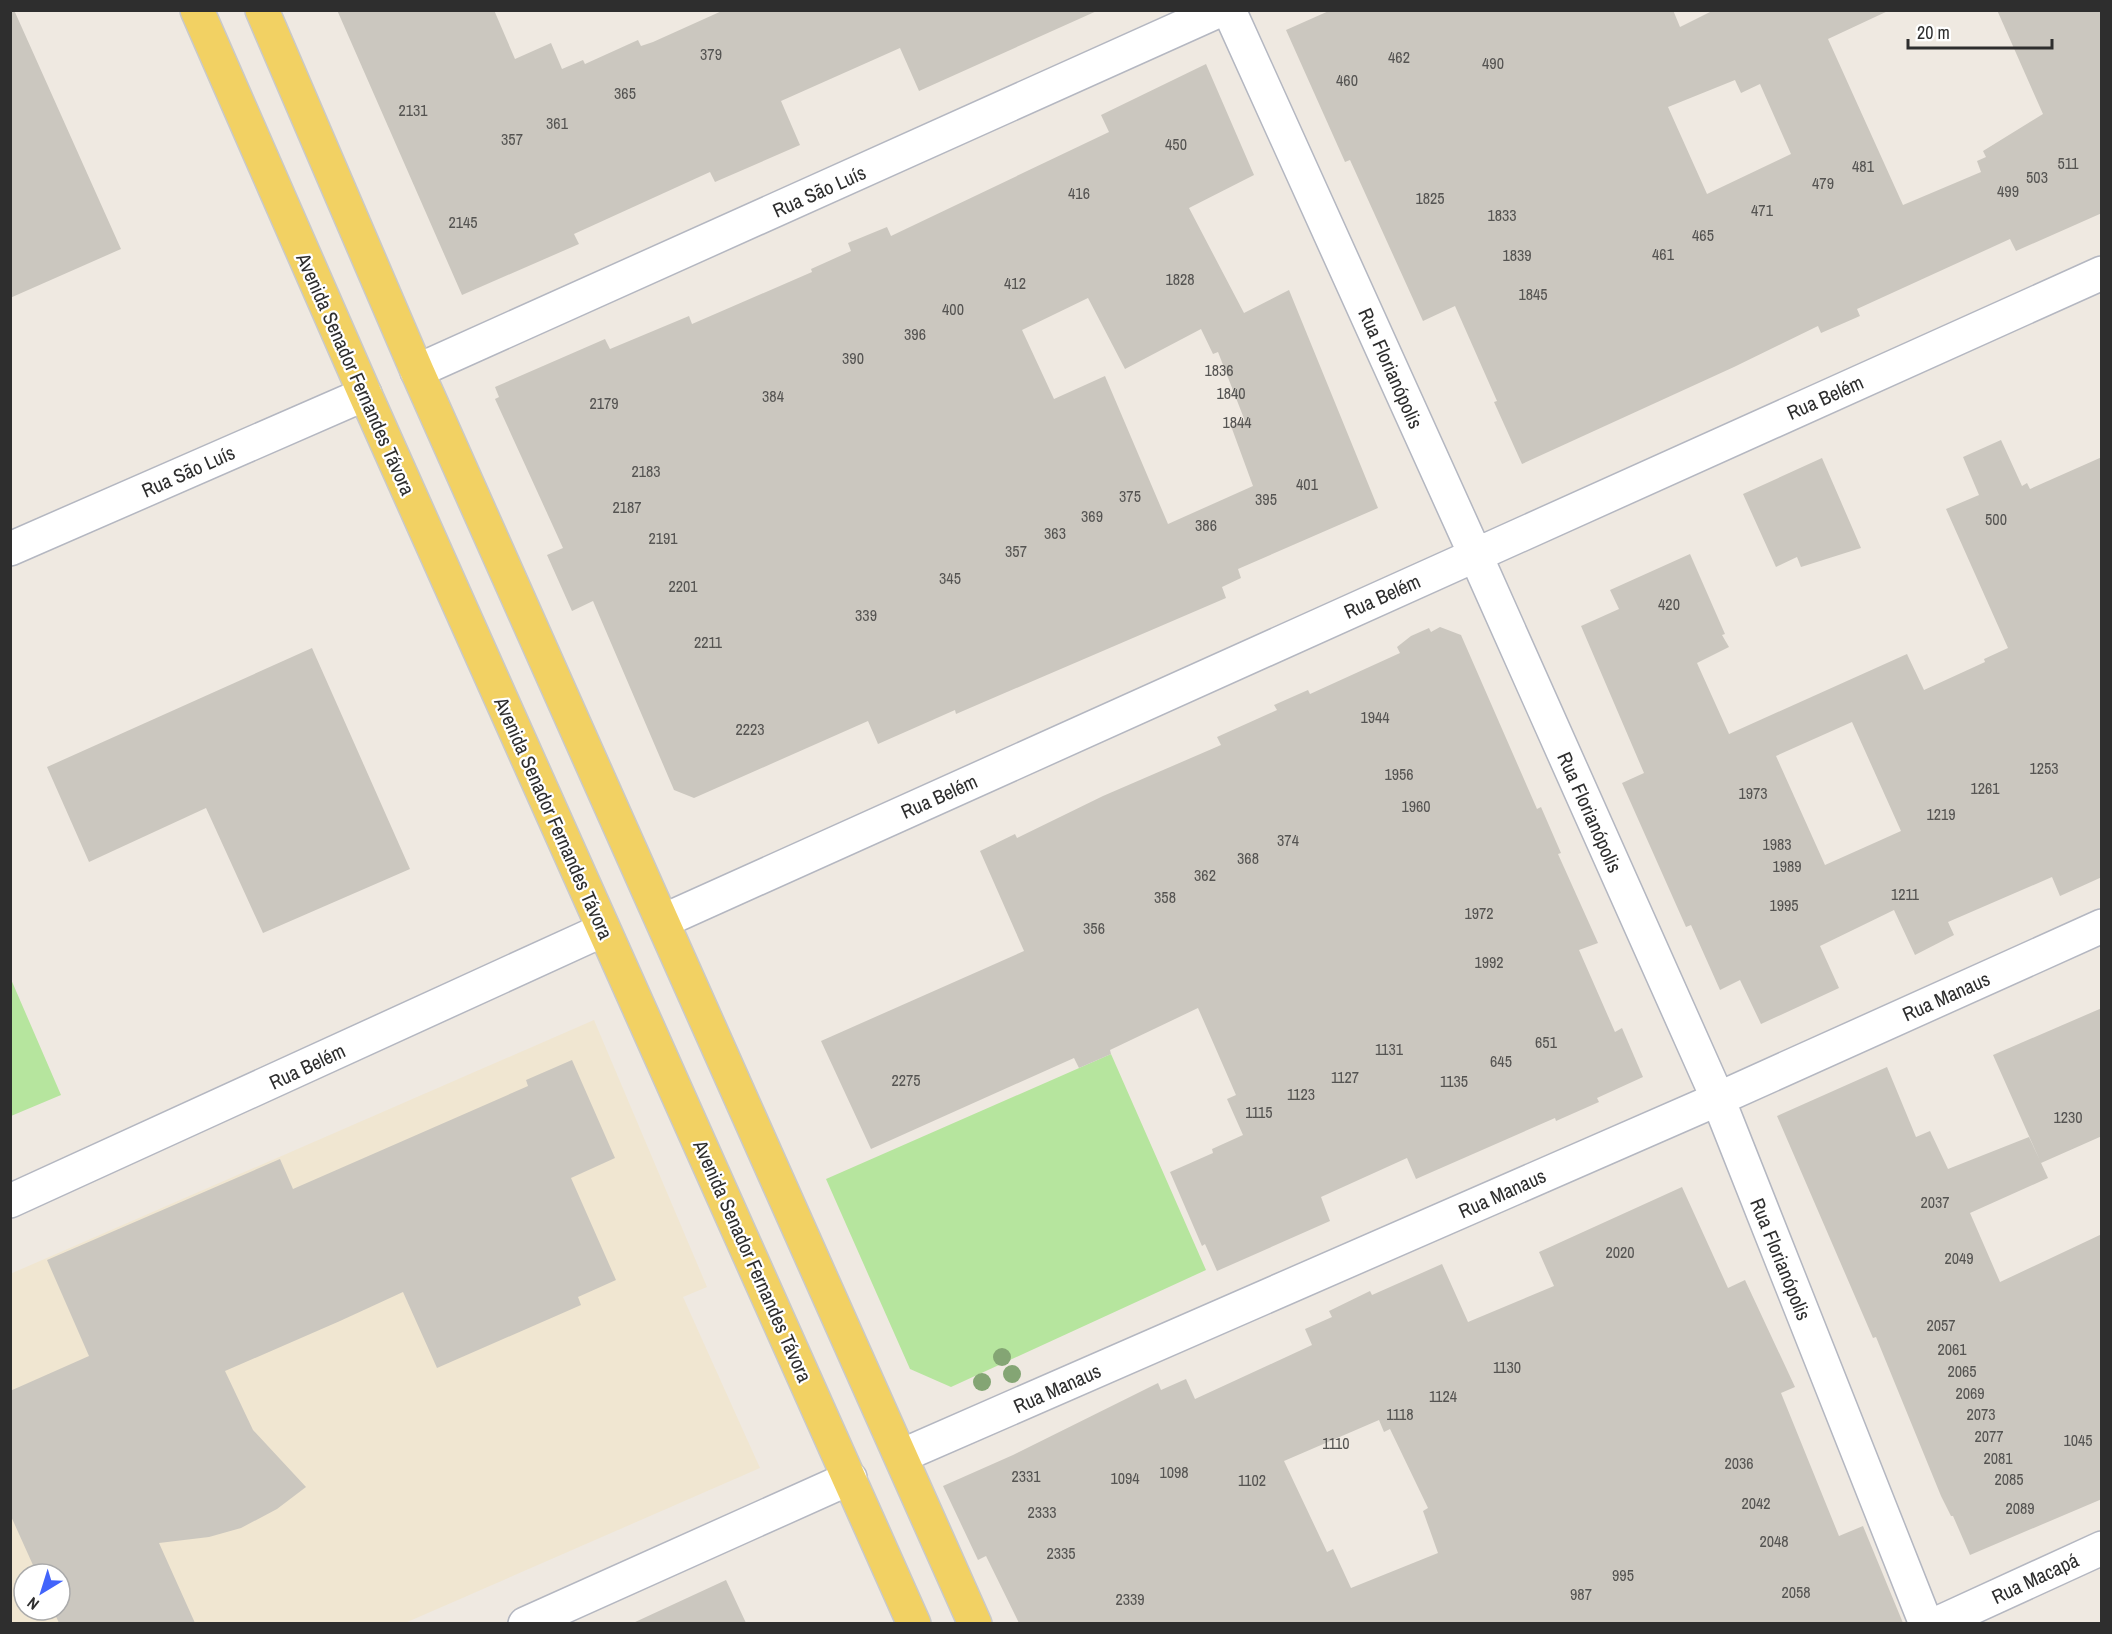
<svg xmlns="http://www.w3.org/2000/svg" width="2112" height="1634" font-family="'Archivo Narrow',sans-serif">
	<style>
		.education { fill: #f0e6d1; fill-rule: evenodd }
		.green { fill: #b6e59e }
		.building { fill: #cbc7bf; fill-rule: evenodd }
		.lines { fill: none; stroke-linecap: round; stroke-linejoin: round }
		.street-casing { stroke: #b4b7c1; stroke-width: 36 }
		.primary-casing { stroke: #c9c9c9; stroke-width: 36 }
		.street { stroke: #fff; stroke-width: 33 }
		.primary { stroke: #f2d163; stroke-width: 33 }
		.tree { fill: #84a574 }
		.labels { text-anchor: middle; dominant-baseline: central; stroke-width: 4.5; stroke-linejoin: round; paint-order: stroke }
		.number-label { font-size: 16px; fill: #555452 }
		.street-label { font-size: 20px; fill: #2e2e2e; stroke: #fff }
	</style>
	<rect width="100%" height="100%" fill="#efe9e1"/>
	<path class="education" d="M594,1020L707,1287L683,1297L760,1468L405,1623H11L10,1274ZM24,1574H60V1610H24Z"/>
	<path class="green" d="M10,977L61,1095L11,1116H10Z
		M1111,1054L1206,1270L951,1387L910,1369L826,1179Z"/>
	<path class="building" d="M10,10H14L121,249L10,298Z
		M337,10H494L515,59L551,43L562,69L583,60L585,64L638,40L641,46L653,42L724,10H1099L919,91L900,48L781,101L800,145L715,182L710,172L574,234L579,244L462,295Z
		M1331,10H1673L1680,27L1714,10H1890L1828,39L1903,205L1981,172L1977,161L1986,157L1983,151L2043,114L1997,10H2102V213L2016,251L2010,239L1857,309L1860,316L1821,333L1818,326L1734,367L1522,464L1494,402L1497,401L1455,306L1423,321L1350,160L1345,162L1286,30ZM1735,80L1741,93L1760,84L1791,154L1707,194L1668,107Z
		M1206,64L1254,175L1189,208L1244,313L1289,290L1378,508L1238,569L1241,578L1222,587L1226,598L956,714L955,710L878,744L868,721L694,798L674,790L593,601L572,611L547,555L563,548L495,399L499,397L495,387L605,339L610,349L689,316L692,324L812,272L811,269L851,251L848,243L887,227L891,236L1109,132L1101,115ZM1088,298L1125,369L1201,329L1213,354L1218,352L1245,421L1231,426L1253,486L1168,524L1105,376L1054,399L1022,330Z
		M2001,440L2022,486L2027,483L2030,489L2102,457V877L2060,896L2052,877L1948,922L1954,935L1915,955L1894,910L1820,946L1839,988L1761,1024L1740,980L1720,990L1691,925L1686,927L1622,783L1644,773L1581,626L1619,609L1610,590L1690,554L1725,634L1722,635L1729,647L1697,663L1729,734L1907,654L1924,690L1985,662L1984,659L2008,648L1946,509L1979,495L1963,457ZM1852,722L1901,831L1825,865L1776,756Z
		M1822,458L1861,548L1801,567L1797,557L1776,567L1743,494Z
		M1440,627L1461,635L1537,809L1541,807L1561,853L1558,854L1598,943L1579,950L1615,1032L1622,1028L1643,1077L1597,1098L1599,1102L1556,1121L1555,1118L1416,1179L1407,1158L1321,1197L1330,1221L1217,1271L1205,1244L1202,1246L1170,1172L1213,1153L1212,1149L1243,1135L1227,1099L1236,1095L1198,1008L1110,1050L1111,1054L1079,1068L1074,1058L871,1149L821,1041L1024,951L980,851L1015,834L1017,838L1103,796L1221,745L1217,737L1277,710L1274,705L1308,690L1310,694L1400,653L1397,647L1411,636L1429,628L1431,632Z
		M312,648L410,869L263,933L206,808L89,862L47,767Z
		M2102,1008V1136L2041,1163L1993,1055Z
		M572,1060L615,1158L571,1178L616,1280L578,1297L581,1305L437,1368L403,1292L340,1321L225,1371L253,1430L306,1487L277,1509L241,1528L209,1537L159,1543L195,1623H59L53,1610H60V1574H37L10,1514V1391L89,1356L47,1260L280,1159L293,1189L528,1086L526,1080Z
		M1887,1067L1916,1137L1930,1131L1948,1169L2029,1137L2048,1178L1970,1213L2000,1282L2102,1234V1499L1970,1555L1953,1516H1951L1941,1496L1876,1337L1873,1338L1777,1116Z
		M1682,1187L1728,1288L1745,1280L1795,1387L1781,1393L1839,1536L1863,1526L1903,1623H1019L986,1556L978,1560L943,1486L1013,1455L1158,1383L1161,1390L1186,1379L1195,1399L1312,1345L1305,1329L1332,1317L1329,1311L1370,1291L1372,1295L1442,1264L1468,1322L1554,1286L1539,1252ZM1379,1420L1384,1432L1390,1429L1428,1508L1423,1511L1438,1553L1351,1588L1333,1549L1327,1552L1284,1461Z
		M726,1580L746,1623H633Z"/>
	<g class="lines">
		<g class="street-casing">
			<path id="street" d="M1229,10L1475,554L1718,1099L1926,1624
				M417,371L1220,10
				M10,549L365,394
				M663,921L2102,273
				M10,1201L603,930
				M901,1456L1718,1099L2102,926
				M525,1624L850,1478
				M1936,1624L2102,1548"/>
		</g>
		<g class="primary-casing">
			<path id="primary" d="M197,10L365,394L914,1624
				M262,10L417,371L975,1624"/>
		</g>
		<use href="#street" class="street"/>
		<use href="#primary" class="primary"/>
	</g>
	<g class="tree">
		<circle cx="1002" cy="1357" r="9"/>
		<circle cx="1012" cy="1374" r="9"/>
		<circle cx="982" cy="1382" r="9"/>
	</g>
	<g class="labels">
		<g class="number-label">
			<text x="711" y="54">379</text>
			<text x="1399" y="57">462</text>
			<text x="1493" y="63">490</text>
			<text x="1347" y="80">460</text>
			<text x="625" y="93">365</text>
			<text x="413" y="110">2131</text>
			<text x="557" y="123">361</text>
			<text x="512" y="139">357</text>
			<text x="1176" y="144">450</text>
			<text x="2068" y="163">511</text>
			<text x="1863" y="166">481</text>
			<text x="2037" y="177">503</text>
			<text x="1823" y="183">479</text>
			<text x="2008" y="191">499</text>
			<text x="1079" y="193">416</text>
			<text x="1430" y="198">1825</text>
			<text x="1762" y="210">471</text>
			<text x="1502" y="215">1833</text>
			<text x="463" y="222">2145</text>
			<text x="1703" y="235">465</text>
			<text x="1663" y="254">461</text>
			<text x="1517" y="255">1839</text>
			<text x="1180" y="279">1828</text>
			<text x="1015" y="283">412</text>
			<text x="1533" y="294">1845</text>
			<text x="953" y="309">400</text>
			<text x="915" y="334">396</text>
			<text x="853" y="358">390</text>
			<text x="1219" y="370">1836</text>
			<text x="1231" y="393">1840</text>
			<text x="773" y="396">384</text>
			<text x="604" y="403">2179</text>
			<text x="1237" y="422">1844</text>
			<text x="646" y="471">2183</text>
			<text x="1307" y="484">401</text>
			<text x="1130" y="496">375</text>
			<text x="1266" y="499">395</text>
			<text x="627" y="507">2187</text>
			<text x="1092" y="516">369</text>
			<text x="1996" y="519">500</text>
			<text x="1206" y="525">386</text>
			<text x="1055" y="533">363</text>
			<text x="663" y="538">2191</text>
			<text x="1016" y="551">357</text>
			<text x="950" y="578">345</text>
			<text x="683" y="586">2201</text>
			<text x="1669" y="604">420</text>
			<text x="866" y="615">339</text>
			<text x="708" y="642">2211</text>
			<text x="1375" y="717">1944</text>
			<text x="750" y="729">2223</text>
			<text x="2044" y="768">1253</text>
			<text x="1399" y="774">1956</text>
			<text x="1985" y="788">1261</text>
			<text x="1753" y="793">1973</text>
			<text x="1416" y="806">1960</text>
			<text x="1941" y="814">1219</text>
			<text x="1288" y="840">374</text>
			<text x="1777" y="844">1983</text>
			<text x="1248" y="858">368</text>
			<text x="1787" y="866">1989</text>
			<text x="1205" y="875">362</text>
			<text x="1905" y="894">1211</text>
			<text x="1165" y="897">358</text>
			<text x="1784" y="905">1995</text>
			<text x="1479" y="913">1972</text>
			<text x="1094" y="928">356</text>
			<text x="1489" y="962">1992</text>
			<text x="1546" y="1042">651</text>
			<text x="1389" y="1049">1131</text>
			<text x="1501" y="1061">645</text>
			<text x="1345" y="1077">1127</text>
			<text x="906" y="1080">2275</text>
			<text x="1454" y="1081">1135</text>
			<text x="1301" y="1094">1123</text>
			<text x="1259" y="1112">1115</text>
			<text x="2068" y="1117">1230</text>
			<text x="1935" y="1202">2037</text>
			<text x="1620" y="1252">2020</text>
			<text x="1959" y="1258">2049</text>
			<text x="1941" y="1325">2057</text>
			<text x="1952" y="1349">2061</text>
			<text x="1507" y="1367">1130</text>
			<text x="1962" y="1371">2065</text>
			<text x="1970" y="1393">2069</text>
			<text x="1443" y="1396">1124</text>
			<text x="1400" y="1414">1118</text>
			<text x="1981" y="1414">2073</text>
			<text x="1989" y="1436">2077</text>
			<text x="2078" y="1440">1045</text>
			<text x="1336" y="1443">1110</text>
			<text x="1998" y="1458">2081</text>
			<text x="1739" y="1463">2036</text>
			<text x="1174" y="1472">1098</text>
			<text x="1026" y="1476">2331</text>
			<text x="1125" y="1478">1094</text>
			<text x="2009" y="1479">2085</text>
			<text x="1252" y="1480">1102</text>
			<text x="1756" y="1503">2042</text>
			<text x="2020" y="1508">2089</text>
			<text x="1042" y="1512">2333</text>
			<text x="1774" y="1541">2048</text>
			<text x="1061" y="1553">2335</text>
			<text x="1623" y="1575">995</text>
			<text x="1796" y="1592">2058</text>
			<text x="1581" y="1594">987</text>
			<text x="1130" y="1599">2339</text>
		</g>
		<g class="street-label">
			<text transform="translate(819 191) rotate(-24)">Rua São Luís</text>
			<text transform="translate(1391 368) rotate(66)">Rua Florianópolis</text>
			<text transform="translate(356 374) rotate(66)">Avenida Senador Fernandes Távora</text>
			<text transform="translate(1825 397) rotate(-24)">Rua Belém</text>
			<text transform="translate(188 471) rotate(-24)">Rua São Luís</text>
			<text transform="translate(1382 596) rotate(-24)">Rua Belém</text>
			<text transform="translate(939 796) rotate(-24)">Rua Belém</text>
			<text transform="translate(1590 812) rotate(66)">Rua Florianópolis</text>
			<text transform="translate(554 818) rotate(66)">Avenida Senador Fernandes Távora</text>
			<text transform="translate(1946 996) rotate(-24)">Rua Manaus</text>
			<text transform="translate(307 1066) rotate(-25)">Rua Belém</text>
			<text transform="translate(1502 1193) rotate(-24)">Rua Manaus</text>
			<text transform="translate(1781 1259) rotate(68)">Rua Florianópolis</text>
			<text transform="translate(753 1261) rotate(66)">Avenida Senador Fernandes Távora</text>
			<text transform="translate(1057 1388) rotate(-24)">Rua Manaus</text>
			<text transform="translate(2035 1578) rotate(-25)">Rua Macapá</text>
		</g>
	</g>
	<rect width="2112" height="1634" fill="none" stroke="#2e2e2e" stroke-width="24"/>
	<g transform="translate(42 1592) rotate(218)"><circle r="28" fill="#ffffff" stroke="#ababab" stroke-width="1.5"/>
	<path d="M0-4.5L10 22L0 15L-10 22Z" fill="#4264fb"/>
	<text y="-9" font-size="16" font-weight="bold" text-anchor="middle" fill="#2e2e2e">N</text>
	</g>
	<path d="M1908 39v9h144v-9" fill="none" stroke="#2e2e2e" stroke-width="3"/>
	<text x="1917" y="39" font-size="18" fill="#2e2e2e" stroke="#ffffff" stroke-width="4.5" paint-order="stroke">20 m</text>
</svg>
